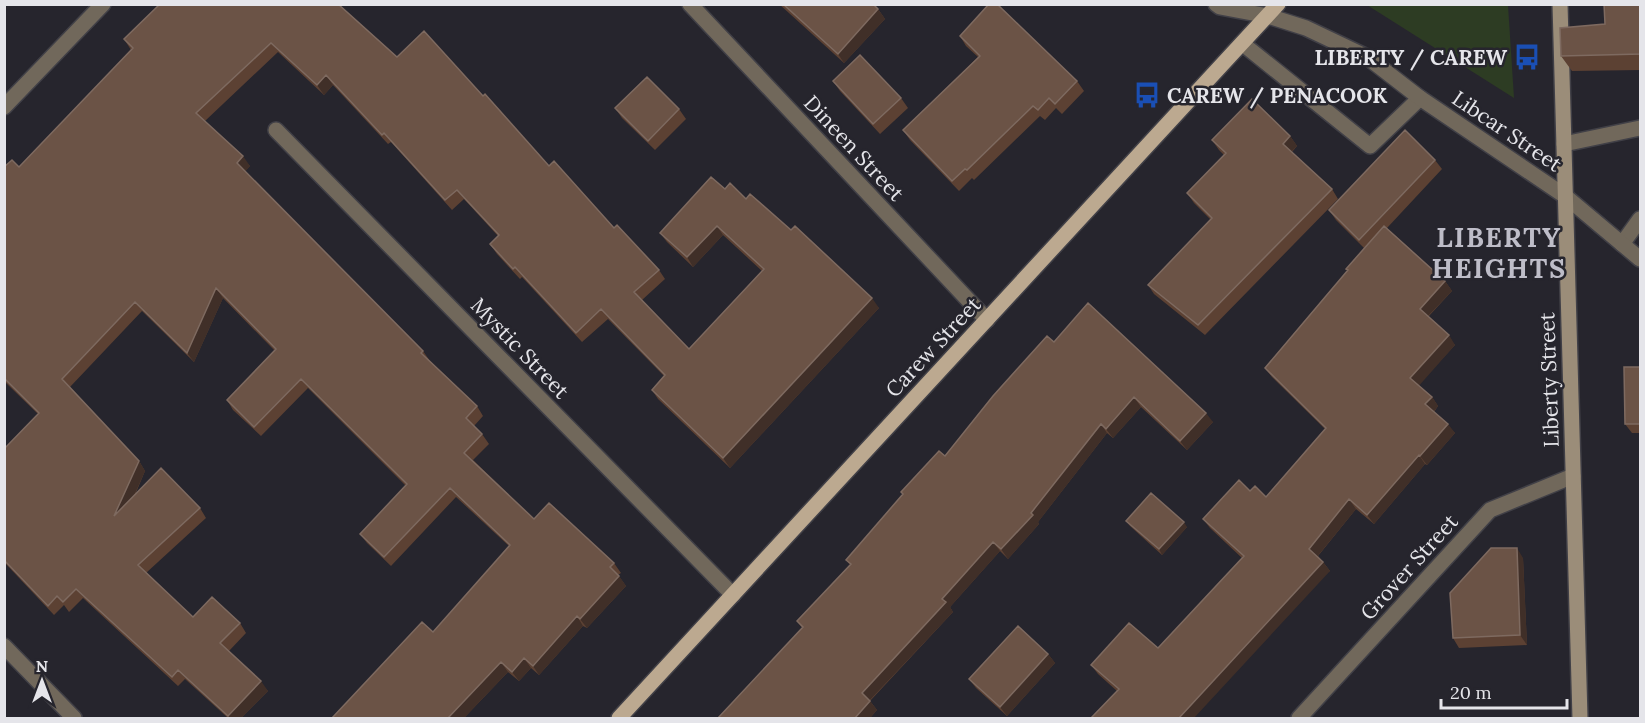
<svg xmlns="http://www.w3.org/2000/svg" width="1645" height="723" font-family="Lora,serif">
	<style>
		.green { fill: #2d3c23 }
		.lines { fill: none; stroke-linecap: round; stroke-linejoin: round }
		.service-casing { stroke: #414047; stroke-width: 18 }
		.minor-casing { stroke: #414047; stroke-width: 18 }
		.secondary-casing { stroke: #414047; stroke-width: 18 }
		.primary-casing { stroke: #414047; stroke-width: 18 }
		.service { stroke: #71685b; stroke-width: 15 }
		.minor { stroke: #71685b; stroke-width: 15 }
		.secondary { stroke: #9b8d79; stroke-width: 15 }
		.primary { stroke: #bca990; stroke-width: 15 }
		.wall { fill: #5c4133 }
		.shaded-wall { fill: #402f28 }
		.building { fill: #6b5346; stroke: #7e6a60; stroke-width: 1.5 }
		.labels { text-anchor: middle; dominant-baseline: central; stroke-width: 5; stroke-linejoin: round; paint-order: stroke }
		.poi-label { font-size: 21px; font-weight: bold; fill: #e5e5ea; stroke: #26252d; text-anchor: end }
		.street-label { font-size: 21px; fill: #e5e5ea; stroke: #26252d }
		.district-label { font-size: 27px; font-weight: bold; letter-spacing: 1.5px; fill: #bebdc8; stroke: #26252d }
	</style>
	<rect width="100%" height="100%" fill="#26252d"/>
	<path class="green" d="M1367,5H1508L1514,98Z"/>
	<g class="lines">
		<g class="service-casing">
			<path id="service" d="M1243,44L1370,146L1420,98
				M1564,144L1640,128
				M1622,244L1640,219"/>
		</g>
		<g class="minor-casing">
			<path id="minor" d="M690,4L987,320
				M1216,4L1220,7L1268,16L1306,28L1367,57L1420,98L1565,196L1640,259
				M4,107L103,4
				M276,130L733,595
				M4,646L74,718
				M1299,718L1490,510L1573,476"/>
		</g>
		<g class="secondary-casing">
			<path id="secondary" d="M1560,4L1580,718"/>
		</g>
		<g class="primary-casing">
			<path id="primary" d="M619,718L1278,4"/>
		</g>
		<use href="#service" class="service"/>
		<use href="#minor" class="minor"/>
		<use href="#secondary" class="secondary"/>
		<use href="#primary" class="primary"/>
	</g>
	<path class="wall" d="M160,4L397,57L549,166L659,270L665,279L642,300L689,349L762,271L723,235L693,267L667,242L660,233L725,189L746,199L879,308L730,468L658,399L652,390L664,376L608,319L582,342L522,277L520,279L497,254L490,244L498,236L464,199L452,210L391,142L388,144L333,85L324,95L278,52L205,121L250,166L245,171L423,351L430,361L477,406L483,416L474,426L482,434L489,444L473,460L534,519L614,563L621,573L618,575L626,586L587,628L583,626L539,675L531,668L519,681L508,672L464,718H332L433,632L509,546L456,497L391,566L367,543L360,534L406,486L308,388L261,436L233,410L227,400L275,351L223,298L194,362L142,311L70,387L139,461L145,471L135,495L200,508L206,518L146,573L193,617L240,623L246,633L229,651L268,691L241,718H228L185,679L178,686L83,598L69,612L64,605L54,615L4,562V449L38,414L4,381V167H19L131,50L124,39Z
		M779,4H873L878,9L885,19L844,63Z
		M1641,4V70L1572,71L1561,56L1605,24Z
		M960,36L1077,81L1084,91L1062,114L1056,108L1045,120L1040,116L974,180L972,178L959,191L910,140L903,130L978,57L966,46Z
		M833,81L901,98L908,108L880,134L840,91Z
		M615,108L679,109L686,119L655,150L622,118Z
		M1290,136L1297,146L1292,152L1332,189L1338,199L1205,335L1154,294L1148,285L1211,220L1194,203L1187,193L1224,155L1219,150L1212,140Z
		M1435,160L1442,169L1387,228L1445,281L1452,291L1428,317L1455,345L1418,385L1432,397L1438,406L1434,412L1455,433L1427,465L1425,464L1374,524L1356,509L1318,556L1323,562L1330,571L1117,691L1098,674L1091,665L1158,648L1242,558L1210,528L1203,519L1250,491L1266,497L1325,429L1272,377L1265,368L1347,271L1346,269L1364,248L1336,220L1329,210Z
		M1054,342L1213,422L1187,450L1141,407L1113,438L1107,433L1038,522L1039,524L1008,559L1000,551L950,607L953,612L870,701L877,710L870,718H718L802,628L797,621L850,565L846,560L903,494L901,492L945,456Z
		M1641,367V433H1632L1625,424Z
		M1126,521L1187,527L1162,555L1130,526Z
		M1523,558L1527,645L1459,648L1453,638Z
		M1048,654L1055,663L1007,716L976,688L969,679Z"/>
	<path class="shaded-wall" d="M878,9L885,19L844,63L838,54Z
		M326,75L333,85L324,95L317,85Z
		M1290,136L1297,146L1290,153L1283,144Z
		M243,156L250,166L244,173L237,163Z
		M717,226L723,235L693,267L687,257Z
		M1445,281L1452,291L1426,318L1420,309Z
		M216,288L223,298L194,362L187,353Z
		M872,298L879,308L730,468L723,458Z
		M1449,335L1455,345L1417,388L1410,378Z
		M1134,397L1141,407L1113,438L1106,429Z
		M1432,397L1438,406L1432,414L1425,404Z
		M1206,413L1213,422L1187,450L1180,441Z
		M1101,424L1107,433L1038,522L1039,524L1008,559L1001,549L1031,513Z
		M1448,424L1455,433L1427,465L1420,456Z
		M1419,455L1425,464L1374,524L1367,515Z
		M139,461L145,471L121,525L114,516Z
		M1349,499L1356,509L1316,558L1309,549Z
		M1184,522L1187,527L1162,555L1159,549Z
		M993,542L1000,551L950,607L953,612L868,702L862,693L942,599Z
		M1517,548L1523,558L1527,645L1520,635Z
		M1323,562L1330,571L1194,718H1179Z
		M619,576L626,586L587,628L580,619Z
		M577,616L583,626L539,675L533,666Z
		M1048,654L1055,663L1007,716L1000,707Z
		M524,658L531,668L519,681L512,672Z
		M501,662L508,672L464,718H448Z
		M261,681L268,691L241,718H230L228,716Z
		M870,701L877,710L870,718H855Z"/>
	<path class="building" d="M160,4H338L397,57L424,31L483,96L485,94L549,166L554,161L614,228L617,225L659,270L634,292L689,349L764,269L717,226L687,257L660,233L711,177L725,189L730,183L746,199L750,194L791,230L795,226L872,298L723,458L652,390L665,375L601,309L576,333L515,267L513,269L490,244L499,235L457,190L445,200L384,133L382,135L326,75L317,85L271,43L196,113L243,156L237,163L423,351L421,353L477,406L466,418L482,434L464,453L534,519L549,503L614,563L610,567L619,576L580,619L577,616L533,666L524,658L512,672L501,662L448,718H332L422,622L433,632L510,545L450,488L384,557L360,534L407,484L301,379L254,427L227,400L276,349L216,288L187,353L135,302L62,379L139,461L114,516L161,468L200,508L138,565L193,617L212,597L240,623L220,643L261,681L228,716L178,670L172,677L76,589L63,602L57,596L48,606L4,560V449L39,413L4,378V167L12,160L19,167L133,48L124,39Z
		M783,4H873L878,9L838,54Z
		M989,4H997L1077,81L1055,104L1049,98L1038,110L1033,106L967,170L965,169L952,181L903,130L980,56L960,36Z
		M1604,4H1641V54L1561,56L1560,28L1605,24Z
		M860,55L901,98L873,124L833,81Z
		M647,77L679,109L648,141L615,108Z
		M1252,99L1290,136L1283,144L1332,189L1198,325L1148,285L1212,218L1187,193L1226,153L1212,140Z
		M1405,130L1435,160L1359,240L1329,210Z
		M1384,226L1445,281L1420,309L1449,335L1410,378L1432,397L1425,404L1448,424L1420,456L1419,455L1367,515L1349,499L1309,549L1323,562L1179,718H1091L1119,689L1091,665L1129,623L1158,648L1244,556L1203,519L1239,480L1250,491L1255,486L1266,497L1326,428L1265,368L1348,270L1346,269Z
		M1088,303L1206,413L1180,441L1134,397L1106,429L1101,424L1031,513L1033,515L1001,549L993,542L942,599L946,602L862,693L870,701L855,718H718L803,627L797,621L851,564L846,560L903,494L901,492L939,451L945,456L993,396L1047,336L1054,342Z
		M1624,367H1641V424H1625Z
		M1151,493L1184,522L1159,549L1126,521Z
		M1491,548H1517L1520,635L1453,638L1450,593Z
		M1018,626L1048,654L1000,707L969,679Z"/>
	<defs>
		<g id="bus-bare" transform="scale(2.07)"><path d="M-5-6H5V4H4V6H2V4H-2V6H-4V4H-5ZM-3.5-4V0h7V-4ZM-3.5 1.2v1.5H-2V1.2ZM2 1.2v1.5H3.5V1.2Z" fill="#1a4fb4" stroke="#26252d" stroke-width="2.5" paint-order="stroke"/></g>
	</defs>
	<g fill-rule="evenodd">
		<use href="#bus-bare" x="1527" y="57"/>
		<use href="#bus-bare" x="1147" y="95"/>
	</g>
	<g class="labels">
		<g class="poi-label">
			<text x="1507" y="57">LIBERTY / CAREW</text>
			<text x="1167" y="95" text-anchor="start">CAREW / PENACOOK</text>
		</g>
		<g class="street-label">
			<text transform="translate(1507 131) rotate(34)">Libcar Street</text>
			<text transform="translate(854 148) rotate(47)">Dineen Street</text>
			<text transform="translate(933 347) rotate(-47)">Carew Street</text>
			<text transform="translate(520 348) rotate(46)">Mystic Street</text>
			<text transform="translate(1549 380) rotate(-92)">Liberty Street</text>
			<text transform="translate(1409 567) rotate(-48)">Grover Street</text>
		</g>
		<g class="district-label">
			<text x="1499" y="237">LIBERTY<tspan x="1499" dy="31">HEIGHTS</tspan></text>
		</g>
	</g>
	<rect width="1645" height="723" fill="none" stroke="#e5e5ea" stroke-width="12"/>
	<g transform="translate(42 681)" stroke="#26252d" stroke-width="4.5" paint-order="stroke">
	<path d="M0-4.5L10 22L0 15L-10 22Z" fill="#e5e5ea"/>
	<text y="-9" font-size="16" font-weight="bold" text-anchor="middle" fill="#e5e5ea">N</text>
	</g>
	<path d="M1441 699v9h126v-9" fill="none" stroke="#e5e5ea" stroke-width="3"/>
	<text x="1450" y="699" font-size="18" fill="#e5e5ea" stroke="#26252d" stroke-width="4.5" paint-order="stroke">20 m</text>
</svg>
